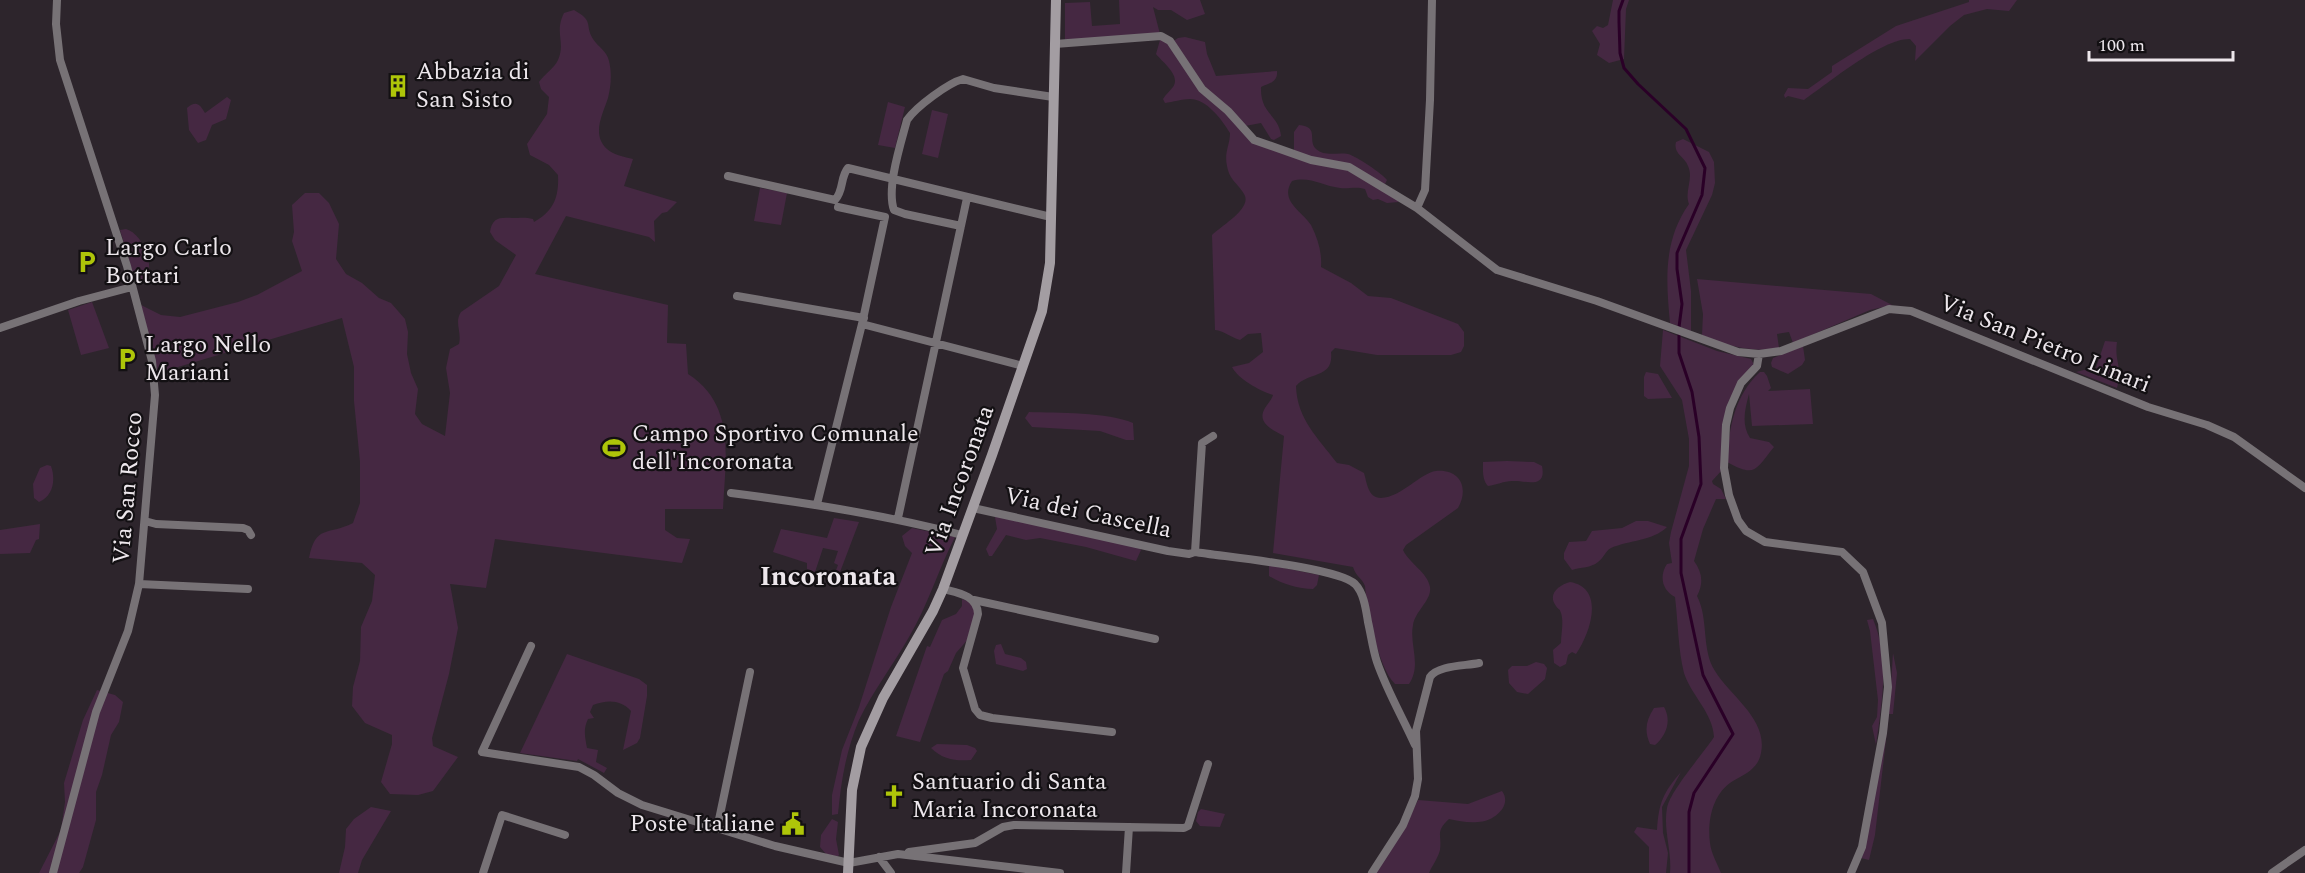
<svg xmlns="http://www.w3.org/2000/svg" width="2305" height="873" font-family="Spectral,serif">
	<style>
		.green { fill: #452842 }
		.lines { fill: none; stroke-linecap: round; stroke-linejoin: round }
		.stream { stroke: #2a0027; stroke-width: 3 }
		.minor { stroke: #777276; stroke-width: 8 }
		.secondary { stroke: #a39da2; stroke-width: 10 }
		.labels { text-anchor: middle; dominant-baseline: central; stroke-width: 4.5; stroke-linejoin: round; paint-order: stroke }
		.poi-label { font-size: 24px; fill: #ede7ec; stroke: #131013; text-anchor: start }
		.street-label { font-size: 24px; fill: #ede7ec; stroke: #131013 }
		.quarter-label { font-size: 27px; font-weight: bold; fill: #ede7ec; stroke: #131013 }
	</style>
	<rect width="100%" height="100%" fill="#2d252c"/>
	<path class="green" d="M1119,0H1200L1205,14L1187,20L1171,10H1158L1153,7L1160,34L1065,41V3L1090,2L1092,26L1120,24Z
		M1613,0H1629L1626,9L1624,59L1609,63L1597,55L1600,44L1592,31L1597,26L1603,28L1608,25Z
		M1969,0H2017L2009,11L1987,9L1964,15L1950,26L1915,61L1916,46L1910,39C1883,38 1828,83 1804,100L1788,96L1785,98L1784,95L1788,88L1808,89L1832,72V66L1896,26L1969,2Z
		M574,10C595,22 584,24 593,39C598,47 607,51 609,61C612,73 611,86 608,98C603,114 591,134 607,149C613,155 625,157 633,159L624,186L677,202L667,212L662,213L654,221L655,242L649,237L566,216L535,274L668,305L667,343L686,344L688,374C737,405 725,461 723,509H665V530L677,538L690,539L682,563L495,539L486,588L450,584L458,628L449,674L432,738L433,746L458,757L433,791L418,795L390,794L381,782L392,744V735L365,723L352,706L353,687L360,661L361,627L372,601L375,575L362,563L309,558C316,524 327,536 353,523L360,503V462L354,401V367L342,318L158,373L141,305L161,315L180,317L238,302L257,295L302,271L292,241L294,232L292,205L305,193H319L329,203L339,224L336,259L346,274L362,283L379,298L391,303L405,319L408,332L407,354L411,373L418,389L415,414L422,424L445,436L450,393L446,368L450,349L459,344C462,332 454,322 461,312L499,286L516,255L495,240L490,232C492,218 499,217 512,218C520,218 526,217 533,219L534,222C554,211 559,197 558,175L549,165L530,155L527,144L547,114L549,97L541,89L539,82C544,75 555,67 558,60C566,42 554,33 564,13Z
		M1185,37L1205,42L1207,54L1216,76L1277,71C1278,82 1270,83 1261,87C1260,115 1279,114 1281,136L1274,140L1271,139L1261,123L1245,126L1204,89L1172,42L1178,38Z
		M1160,40H1166L1193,79L1251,139L1348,169L1399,199L1398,202L1387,203L1378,199L1373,200L1368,197L1365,189C1356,186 1349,189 1340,188C1322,186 1310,176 1292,181C1279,201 1302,211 1311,225C1318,239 1322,252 1321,267L1351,283L1368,296L1391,298L1458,324L1464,332V346L1461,352L1451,355H1377L1335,348L1331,352C1334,379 1309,371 1296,386C1297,419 1318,438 1337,463L1349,465L1364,473C1367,483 1368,498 1381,498C1402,497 1420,473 1436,471C1461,469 1469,489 1458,508L1406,545L1403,550C1409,563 1428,573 1430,587C1432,600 1415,611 1413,625C1409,645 1422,665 1409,684H1395C1378,667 1367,610 1365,586C1362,578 1356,577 1353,567L1273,553L1284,436C1273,430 1256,423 1265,408C1268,403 1271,401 1273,395C1260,391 1238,379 1232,367L1249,363L1263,352L1261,333L1248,334L1240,340C1230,337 1224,331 1215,330L1212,235C1221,226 1253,208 1244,194C1237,182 1230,181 1227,166C1224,152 1230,145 1230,133C1222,120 1207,99 1190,99C1182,99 1173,102 1165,103L1163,99C1166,94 1170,91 1173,87C1181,75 1163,63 1156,54Z
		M227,97L231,100L226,119L212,125L206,140L198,143L189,130L187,108C196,100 200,104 205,113Z
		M888,102L905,107L895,148L878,145Z
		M932,110L948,114L938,158L922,154Z
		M1299,125C1320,127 1307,140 1316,149C1325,157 1337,152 1348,154C1356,156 1383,174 1387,180L1385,184L1349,167L1302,156L1294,150V132Z
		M1683,139L1709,152L1714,162L1715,183L1712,195L1686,250L1691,291V331L1670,323C1666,280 1663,241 1689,204C1684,191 1694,179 1688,166C1684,156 1673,154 1676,142Z
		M760,188L787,193L781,225L754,221Z
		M126,229C141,233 153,260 148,275C148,278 145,281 143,283H136L120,230Z
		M1697,279L1871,294L1892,305L1870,310L1793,343L1789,332L1777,334L1779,348C1752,353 1727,346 1702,335L1703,314Z
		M92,302L109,348L81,355L68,310Z
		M1663,330L1717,351L1751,359L1755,367L1735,389L1723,469L1712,481L1713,484L1721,489L1726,499H1716L1703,529L1694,561C1702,572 1704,583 1697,596C1709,619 1701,649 1715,671C1730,696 1768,719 1761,753C1758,769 1745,774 1733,781C1713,793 1707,820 1710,843C1711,853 1717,863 1721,873H1670C1672,850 1663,830 1667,808C1670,791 1703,754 1714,737C1713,713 1691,695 1684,673C1678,649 1678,621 1675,597C1662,590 1659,576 1667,564L1672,563L1669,543L1671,532L1689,466V439L1682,400L1660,366Z
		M2105,341L2117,342C2114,362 2123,366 2117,388L2076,372L2084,370L2095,371Z
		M1803,346L1805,360L1802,365L1788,374L1772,367L1771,363L1773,358Z
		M1646,372L1658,374L1672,398L1648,399L1644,396V377Z
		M1760,372H1764L1767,376L1771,388L1768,391L1810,389L1813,424L1752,426L1749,394C1745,409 1741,424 1750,438L1769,442L1774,447C1755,470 1756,478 1727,462C1729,428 1734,396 1760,372Z
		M1029,412C1057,413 1108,412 1133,423L1134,440H1126L1100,431L1032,427L1025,418Z
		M1507,461L1534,462L1542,466C1547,490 1525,480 1512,481C1504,481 1496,485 1488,486C1482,480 1483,470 1483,462Z
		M47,465L51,466C56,480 53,496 39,502L34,498L33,484L40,468Z
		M999,515L1139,546L1141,550L1136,561L1086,547L1040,538L1026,540L1006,535L992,556H989L986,549L997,529L995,517Z
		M834,518L859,522L837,580L833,578L838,565L834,563L838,551L823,548L815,572L807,569V563L773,552L781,529L827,538Z
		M1636,521H1648L1667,527C1653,541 1629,540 1611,548C1605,551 1604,558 1598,562C1591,568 1581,567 1572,570L1564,559V553L1569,542L1586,541L1592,531L1622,528Z
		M40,524L39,539L36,540L30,553L0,554V530Z
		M912,528L955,537C938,570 928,605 909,637C893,665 873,691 859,720C846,751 841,781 838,814L832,815V795L842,750L859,707L891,607L912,553L905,546L902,536Z
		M1269,565L1319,575L1317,585L1313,589C1298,589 1282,584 1269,576Z
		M1570,582C1606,588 1590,634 1576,654L1572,652L1568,655L1566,664L1560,667L1554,663L1553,650L1561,643C1561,634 1564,622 1561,613C1559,607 1559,611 1556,606C1547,594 1559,585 1570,582Z
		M962,599L975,604L974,623L969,638L956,653L948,671L944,674L920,742L896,736L927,646L930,647L942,620L956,614L962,606Z
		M1873,619C1890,660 1882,702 1876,745L1872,726L1877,717L1878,700L1870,631L1867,620Z
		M1001,644L1005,654L1021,658L1026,662L1027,669L1023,671L996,664L994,651L996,645Z
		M1893,653L1897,673L1893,714H1889L1875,835L1869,860L1861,858L1890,700Z
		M567,654L639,679L647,685V696L640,738L637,743L623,750L631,711C620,699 607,700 593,705L590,712L594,718L588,719C583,729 585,737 587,748L598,750L596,762L607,768L604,773L578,759L577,761L520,753Z
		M1536,662L1544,664L1547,668L1545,679L1528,694L1517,692L1509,683L1508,670L1512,666H1527Z
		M97,690L115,695L123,702L119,722L111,735L102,775L96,792V820L83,867L79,873H39L61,830L65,802L64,783L83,720Z
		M1664,707C1672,721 1666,736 1655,745L1650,744C1644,731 1646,720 1654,708Z
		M937,744L967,745L975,748L977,751L971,760C956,761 943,760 931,748Z
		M1681,772L1662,807L1663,833L1668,853L1666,873H1649V847L1634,832L1637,827L1657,830C1659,802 1663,793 1681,772Z
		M1502,791C1513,806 1493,822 1478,822C1468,823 1459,821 1449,819C1435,832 1442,834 1440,850C1438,858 1432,866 1429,873H1375L1407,823L1418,800L1468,804Z
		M371,807L391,811L362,860L358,873H339L345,847L346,829L354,819Z
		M1201,809L1225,814L1220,827L1200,826L1196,821L1198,812Z
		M832,819L838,822L836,839L839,855L837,857L826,854L820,847L821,835Z"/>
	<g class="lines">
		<path class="stream" d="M1623,0L1619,11V22L1620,53L1624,68L1638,84L1686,129L1705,168L1702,195L1677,253V269L1682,304L1679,327V353L1692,392L1699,437L1701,484L1681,539V573L1703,675L1733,734L1694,793L1689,812V873"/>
		<path class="minor" d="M1055,44L1161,36L1170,41L1202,89L1228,111L1254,140L1311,160L1349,167L1417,208L1497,270L1597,301L1738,352L1759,354L1781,351L1889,309L1911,311L2148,407L2207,425L2234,437L2305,488
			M728,176L835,200C844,191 840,177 848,168L1051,217
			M1417,208L1425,190L1430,100L1432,0
			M961,226L905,214L894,210C886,188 901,143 907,120C916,107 948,83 963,79L994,88L1053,97
			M737,296L864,318
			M862,324L1023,366
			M0,328L79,301L132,287
			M1759,354L1757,366L1741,383L1730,408L1726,425L1724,468L1729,495L1738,520L1746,531L1765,542L1842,552L1863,572L1882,623L1888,687L1883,733L1862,847L1851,873
			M731,493C810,503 886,515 962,535
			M817,504L862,324L885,217L838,207
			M973,508L1168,551L1189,554L1195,552L1202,443L1213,436
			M898,518L967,198
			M145,521L156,524L243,528L248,530L251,535
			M1195,552C1225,557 1337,567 1355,584C1364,593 1366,610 1368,622C1371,635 1373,650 1377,662C1387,691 1403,718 1415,745
			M139,584L248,589
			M943,589C958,593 977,595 978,614L963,668L975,709L980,715L992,718L1112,732
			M974,600L1155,639
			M531,646L482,752L579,767L594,775L618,793L642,805L775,846L849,863L898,854L1060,873
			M717,829L750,672
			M909,852L975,843L1003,827L1014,825L1184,828L1188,826L1208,764
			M879,857L891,873
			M53,873L96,712L128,631L139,584L155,395L152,361L127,266L60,60L56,24L57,0
			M483,873L502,815L565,835
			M1126,873L1129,827
			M1372,873L1403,825L1415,796L1418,779L1416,731L1430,677C1438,665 1466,666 1479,663
			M2272,873L2305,850"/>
		<path class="secondary" d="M848,873L852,790L861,747L883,698L933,611L943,589L992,455L1042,311L1050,263L1056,0"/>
	</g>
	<defs>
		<g id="building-bare" transform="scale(1.8)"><path d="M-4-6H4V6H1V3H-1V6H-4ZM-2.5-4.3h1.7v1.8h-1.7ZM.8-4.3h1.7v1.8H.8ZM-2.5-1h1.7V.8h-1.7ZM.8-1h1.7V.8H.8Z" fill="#aec509" stroke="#131013" stroke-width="2.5" paint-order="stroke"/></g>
		<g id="parking-bare" transform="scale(1.8)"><path d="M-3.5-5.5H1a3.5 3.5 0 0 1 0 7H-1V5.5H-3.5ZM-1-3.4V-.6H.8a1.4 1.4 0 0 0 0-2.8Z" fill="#aec509" stroke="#131013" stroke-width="2.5" paint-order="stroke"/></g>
		<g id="stadium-bare" transform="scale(1.8)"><path d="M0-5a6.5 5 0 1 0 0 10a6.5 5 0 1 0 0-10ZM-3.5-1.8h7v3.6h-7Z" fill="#aec509" stroke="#131013" stroke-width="2.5" paint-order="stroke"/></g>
		<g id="church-bare" transform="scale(1.8)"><path d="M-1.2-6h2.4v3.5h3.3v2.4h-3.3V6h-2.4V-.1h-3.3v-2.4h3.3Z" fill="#aec509" stroke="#131013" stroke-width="2.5" paint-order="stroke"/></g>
		<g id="civic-bare" transform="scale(1.8)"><path d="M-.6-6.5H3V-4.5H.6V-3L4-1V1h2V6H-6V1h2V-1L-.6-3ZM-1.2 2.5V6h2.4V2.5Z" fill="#aec509" stroke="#131013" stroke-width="2.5" paint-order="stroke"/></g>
	</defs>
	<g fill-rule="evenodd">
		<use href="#building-bare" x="398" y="86"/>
		<use href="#parking-bare" x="87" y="262"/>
		<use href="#parking-bare" x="127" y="359"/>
		<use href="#stadium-bare" x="614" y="448"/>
		<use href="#church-bare" x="894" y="796"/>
		<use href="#civic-bare" x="793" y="824"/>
	</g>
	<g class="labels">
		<g class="poi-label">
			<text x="416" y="72">Abbazia di<tspan x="416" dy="28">San Sisto</tspan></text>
			<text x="105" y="248">Largo Carlo<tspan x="105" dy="28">Bottari</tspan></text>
			<text x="145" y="345">Largo Nello<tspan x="145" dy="28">Mariani</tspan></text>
			<text x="632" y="434">Campo Sportivo Comunale<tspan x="632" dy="28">dell'Incoronata</tspan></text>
			<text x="912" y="782">Santuario di Santa<tspan x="912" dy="28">Maria Incoronata</tspan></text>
			<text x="775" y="824" text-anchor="end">Poste Italiane</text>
		</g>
		<g class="street-label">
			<text transform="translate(2045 344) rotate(22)">Via San Pietro Linari</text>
			<text transform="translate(960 481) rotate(-70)">Via Incoronata</text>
			<text transform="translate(128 488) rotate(-85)">Via San Rocco</text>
			<text transform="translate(1088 513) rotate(12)">Via dei Cascella</text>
		</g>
		<g class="quarter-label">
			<text x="828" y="577">Incoronata</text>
		</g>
	</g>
	<path d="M2089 51v9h144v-9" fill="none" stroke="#ede7ec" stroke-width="3"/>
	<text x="2098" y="51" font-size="18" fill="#ede7ec" stroke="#131013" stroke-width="4.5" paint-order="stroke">100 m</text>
</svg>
